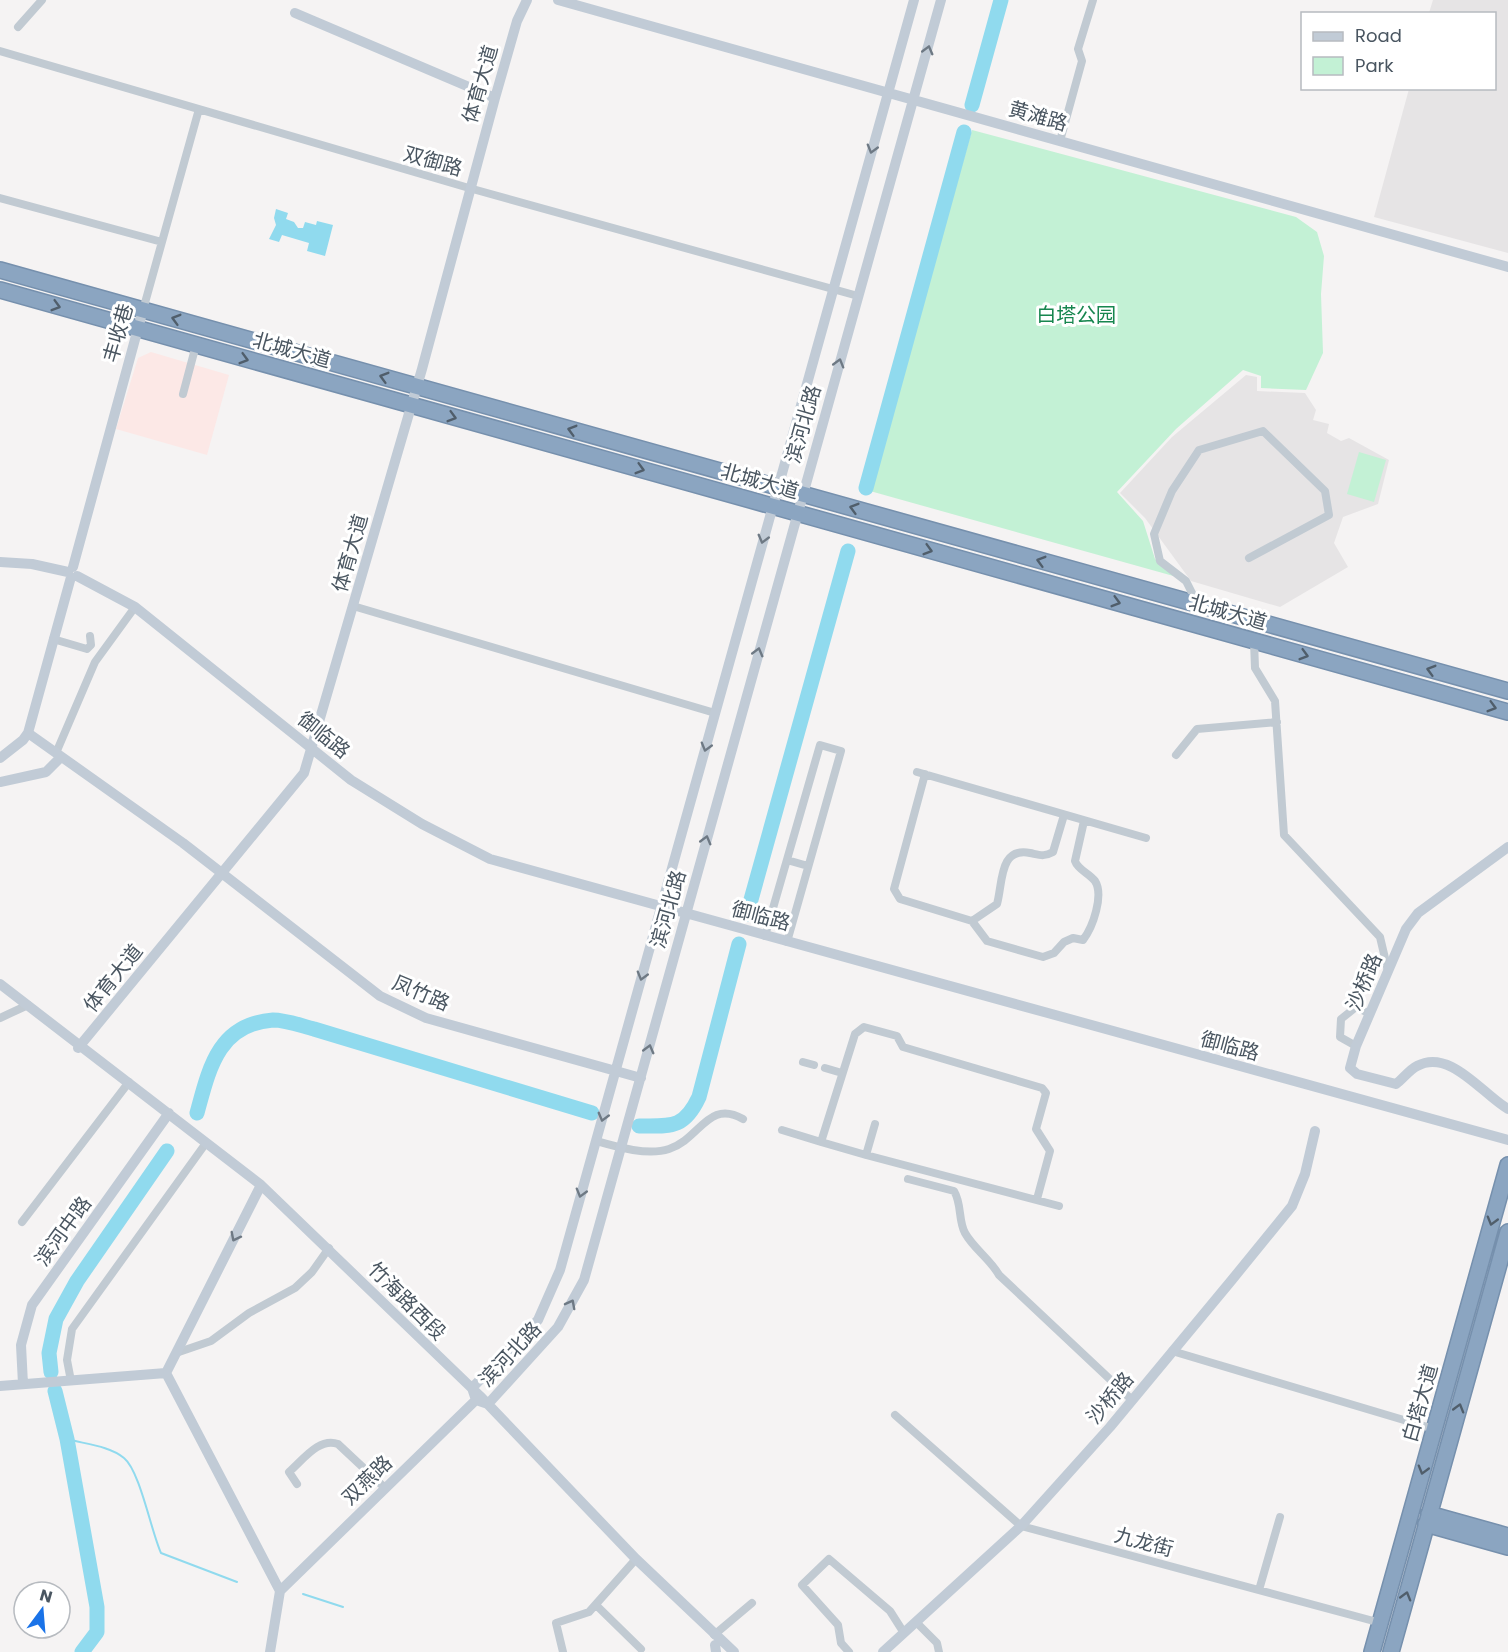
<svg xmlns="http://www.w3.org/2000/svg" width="1508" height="1652" font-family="Poppins,'Noto Sans SC',sans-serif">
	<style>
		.education { fill: #e6e4e5 }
		.medical { fill: #fce8e6 }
		.green { fill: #c3f1d5 }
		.water { fill: #90daee }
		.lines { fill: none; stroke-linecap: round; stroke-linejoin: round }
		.stream { stroke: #90daee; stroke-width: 2 }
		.river { stroke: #90daee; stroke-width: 15 }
		.highway-casing { stroke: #7690ad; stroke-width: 18 }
		.street { stroke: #c1cad2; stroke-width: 8 }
		.secondary { stroke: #c1cbd6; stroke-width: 10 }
		.highway { stroke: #8ba5c1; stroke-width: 15 }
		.oneway { stroke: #6e7984 }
		.oneway2 { stroke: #505e6b }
		.labels { text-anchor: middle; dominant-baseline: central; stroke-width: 6; stroke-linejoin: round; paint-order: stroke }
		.street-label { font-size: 20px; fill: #4a5661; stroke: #fff }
		.park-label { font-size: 20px; fill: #17864f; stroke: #fff }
	</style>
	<rect width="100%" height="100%" fill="#f5f3f3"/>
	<path class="education" d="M1433,0H1508V253L1374,217L1409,89L1494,88V14L1429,13Z
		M1246,375L1257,377V391L1305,393L1316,410L1313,420L1329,424L1327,433L1341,441L1349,438L1389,460L1378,504L1343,517L1334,543L1348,567L1280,607L1191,581L1145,518L1120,493L1172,437Z"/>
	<path class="medical" d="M151,352L229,375L207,455L116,429L138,358Z"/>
	<path class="green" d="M972,130L1296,217L1317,232L1324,256L1321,294L1323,353L1306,390L1261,388V376L1243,370L1176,429L1117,492L1143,521L1155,559L1177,577L870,491Z
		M1359,452L1386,460L1374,502L1347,494Z"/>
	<path class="water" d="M276,209L288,213L286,219L294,222L298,228H303L305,222L316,225L317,221L333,225L325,256L307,251L309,243L282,235L279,242L269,239L276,225L274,218Z"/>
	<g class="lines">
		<path class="stream" d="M67,1439C85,1444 110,1446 124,1458C140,1471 151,1531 161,1553L237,1582
			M303,1594L343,1607"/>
		<path class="river" d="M972,105L1001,0
			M866,488L964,132
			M747,914L848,551
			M197,1113C209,1069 218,1024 273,1020C286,1020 302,1026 314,1029L592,1113
			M639,1126C671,1126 684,1129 699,1097L739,944
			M51,1372L49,1353L56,1319L77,1281L167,1151
			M55,1391L67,1439L97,1607V1632L82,1652"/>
		<g class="highway-casing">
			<path id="highway" d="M0,270L1508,691
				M0,290L1508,712
				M1429,1514L1508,1536
				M1426,1524L1508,1547
				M1372,1652L1508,1165
				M1391,1652L1508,1232"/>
		</g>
		<path class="street" d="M18,27L42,0
			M0,51L469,188L858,296
			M1060,141L1082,61L1078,49L1093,0
			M0,198L162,242
			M143,310L199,109
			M183,394L196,345
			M1197,603L1186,581L1160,561L1154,534L1172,491L1199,450L1263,431L1325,491L1329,515L1249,558
			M353,606L715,713
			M53,639L87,649L91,645L90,636
			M1254,641L1255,668L1275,701L1284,835L1380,937L1388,971
			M56,753L95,662L135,607
			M1176,755L1197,729L1277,722
			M917,772L1146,838
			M925,774L894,889L900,899L972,921L987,941L1043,957L1054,953L1064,942L1073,938L1083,940C1093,927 1104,895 1095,881C1089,873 1078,870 1075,861L1084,821
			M787,860L808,866
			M972,921L997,904C1003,882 999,847 1030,853C1040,855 1044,857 1053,852L1064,815
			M765,936L820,745L841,751L787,942
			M0,1018L28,1005
			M1356,1046L1340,1037L1341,1019L1356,1007L1370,1014
			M803,1062L814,1065
			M825,1068L842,1073
			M875,1124L866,1155L821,1142L855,1034L864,1027L897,1036L903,1047L1042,1088L1046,1093L1036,1129L1050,1151L1037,1199
			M782,1130L821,1142
			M596,1141C617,1147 648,1156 669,1149C700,1139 708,1099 743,1119
			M866,1155L1059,1206
			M908,1179L954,1191C962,1204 958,1220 965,1233C974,1249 990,1259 999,1275L1132,1400
			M22,1222L129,1082
			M1172,1351L1434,1429
			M176,1353L211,1341L249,1313L295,1288L312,1272L329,1248
			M71,1381L67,1360L72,1329L206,1143
			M895,1415L1021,1526L1381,1623
			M297,1484L289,1472C303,1460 319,1437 338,1444L385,1488
			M1259,1590L1280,1517
			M596,1605L641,1649
			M916,1622L937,1643L939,1652
			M714,1635L752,1603
			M563,1652L556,1623L589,1612L636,1559
			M849,1652L841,1643L838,1625L802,1585L829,1559L890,1611L904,1633"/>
		<path class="secondary" d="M558,0L1508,267
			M295,13L495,98
			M0,562L32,564L68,572
			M73,567L143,310
			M77,576L135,607L351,780L422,824L490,859L1508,1140
			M28,733L183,843L380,996L426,1018L641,1078
			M0,758L23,740L28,733L71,577
			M0,782L46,772L61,757
			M1508,847L1418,913L1406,929L1356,1046L1350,1068L1357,1074L1396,1084C1403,1079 1409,1070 1417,1066C1450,1048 1482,1094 1508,1109
			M0,984L261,1185L480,1396L636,1559L734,1652
			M78,1048L304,773L422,369L495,98L517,21L527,0
			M166,1373L280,1591
			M166,1373L261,1185
			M23,1384L21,1345L32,1305L169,1113
			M0,1386L166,1373
			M476,1400L488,1404L558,1327L584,1280L941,0
			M476,1400L472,1388L538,1320L560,1270L914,0
			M715,1645L716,1652
			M270,1652L280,1591L480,1396
			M883,1652L1021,1526L1110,1427L1231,1281L1292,1206L1305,1174L1315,1131"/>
		<use href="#highway" class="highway"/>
	</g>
	<defs><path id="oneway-chevron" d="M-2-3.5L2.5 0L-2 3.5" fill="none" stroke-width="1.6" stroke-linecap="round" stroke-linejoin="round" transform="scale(1.5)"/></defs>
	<g class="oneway">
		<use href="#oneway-chevron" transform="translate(928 50) rotate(-75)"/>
		<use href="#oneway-chevron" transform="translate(872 149) rotate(106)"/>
		<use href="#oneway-chevron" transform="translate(839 363) rotate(-74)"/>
		<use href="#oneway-chevron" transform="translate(763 539) rotate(105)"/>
		<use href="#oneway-chevron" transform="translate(758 652) rotate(-75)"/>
		<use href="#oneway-chevron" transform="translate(706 747) rotate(106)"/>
		<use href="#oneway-chevron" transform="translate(706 840) rotate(-75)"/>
		<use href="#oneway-chevron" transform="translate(642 976) rotate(106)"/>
		<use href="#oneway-chevron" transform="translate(649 1049) rotate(-75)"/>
		<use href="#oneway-chevron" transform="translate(603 1117) rotate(105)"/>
		<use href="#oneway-chevron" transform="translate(581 1193) rotate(106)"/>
		<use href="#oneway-chevron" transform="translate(235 1237) rotate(117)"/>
		<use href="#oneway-chevron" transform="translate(571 1304) rotate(-62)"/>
	</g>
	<g class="oneway2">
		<use href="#oneway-chevron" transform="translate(56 306) rotate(16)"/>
		<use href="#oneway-chevron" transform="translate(176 319) rotate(-164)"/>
		<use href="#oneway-chevron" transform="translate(244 359) rotate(16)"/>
		<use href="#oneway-chevron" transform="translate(384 377) rotate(-164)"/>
		<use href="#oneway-chevron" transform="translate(452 417) rotate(16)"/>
		<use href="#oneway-chevron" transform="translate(572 430) rotate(-164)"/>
		<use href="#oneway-chevron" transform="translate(640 469) rotate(16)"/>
		<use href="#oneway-chevron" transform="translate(854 508) rotate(-164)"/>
		<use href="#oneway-chevron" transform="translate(928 550) rotate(16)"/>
		<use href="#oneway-chevron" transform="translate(1041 561) rotate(-164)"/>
		<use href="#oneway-chevron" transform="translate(1116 602) rotate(16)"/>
		<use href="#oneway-chevron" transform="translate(1304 655) rotate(16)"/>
		<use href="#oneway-chevron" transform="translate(1431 670) rotate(-164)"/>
		<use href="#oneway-chevron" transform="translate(1492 707) rotate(16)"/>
		<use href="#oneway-chevron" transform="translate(1492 1221) rotate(106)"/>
		<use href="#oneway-chevron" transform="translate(1459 1408) rotate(-74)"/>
		<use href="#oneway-chevron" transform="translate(1423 1470) rotate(106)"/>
		<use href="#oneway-chevron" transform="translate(1406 1596) rotate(-74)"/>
	</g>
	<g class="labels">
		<g class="street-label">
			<text transform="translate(480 84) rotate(-74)">体育大道</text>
			<text transform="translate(1038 116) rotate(16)">黄滩路</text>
			<text transform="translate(433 161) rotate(16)">双御路</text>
			<text transform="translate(118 333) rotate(-74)">丰收巷</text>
			<text transform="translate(292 350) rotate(16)">北城大道</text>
			<text transform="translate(803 424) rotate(-74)">滨河北路</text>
			<text transform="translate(760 481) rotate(16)">北城大道</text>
			<text transform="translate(350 553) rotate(-74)">体育大道</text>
			<text transform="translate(1228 612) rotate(16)">北城大道</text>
			<text transform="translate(324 735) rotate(39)">御临路</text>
			<text transform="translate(668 909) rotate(-74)">滨河北路</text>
			<text transform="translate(761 916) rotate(15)">御临路</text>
			<text transform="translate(113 978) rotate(-51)">体育大道</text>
			<text transform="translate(1364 982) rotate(-67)">沙桥路</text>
			<text transform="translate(421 993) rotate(23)">凤竹路</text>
			<text transform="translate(1230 1046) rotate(15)">御临路</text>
			<text transform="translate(63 1231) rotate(-54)">滨河中路</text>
			<text transform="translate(407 1301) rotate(45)">竹海路西段</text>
			<text transform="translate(510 1354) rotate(-47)">滨河北路</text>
			<text transform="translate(1110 1398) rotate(-50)">沙桥路</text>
			<text transform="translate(1420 1403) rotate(-74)">白塔大道</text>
			<text transform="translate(367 1480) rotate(-44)">双燕路</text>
			<text transform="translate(1144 1542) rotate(15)">九龙街</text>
		</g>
		<g class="park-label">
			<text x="1076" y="315">白塔公园</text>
		</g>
	</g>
	<rect x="1301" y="12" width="195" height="78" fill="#ffffff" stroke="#b7bbc0" stroke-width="1.5"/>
	<rect x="1313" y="32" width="30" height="9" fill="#c1cbd6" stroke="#b7bbc0" stroke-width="1.5"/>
	<text x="1355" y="42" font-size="18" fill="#4a5661">Road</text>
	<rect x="1313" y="57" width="30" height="18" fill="#c3f1d5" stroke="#b7bbc0" stroke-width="1.5"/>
	<text x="1355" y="72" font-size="18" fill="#4a5661">Park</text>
	<g transform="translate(42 1610) rotate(16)"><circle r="28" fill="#ffffff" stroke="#b7bbc0" stroke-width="1.5"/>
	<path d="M0-4.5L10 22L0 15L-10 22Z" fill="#1a73e8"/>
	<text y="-9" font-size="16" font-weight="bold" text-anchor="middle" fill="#4a5661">N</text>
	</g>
</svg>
